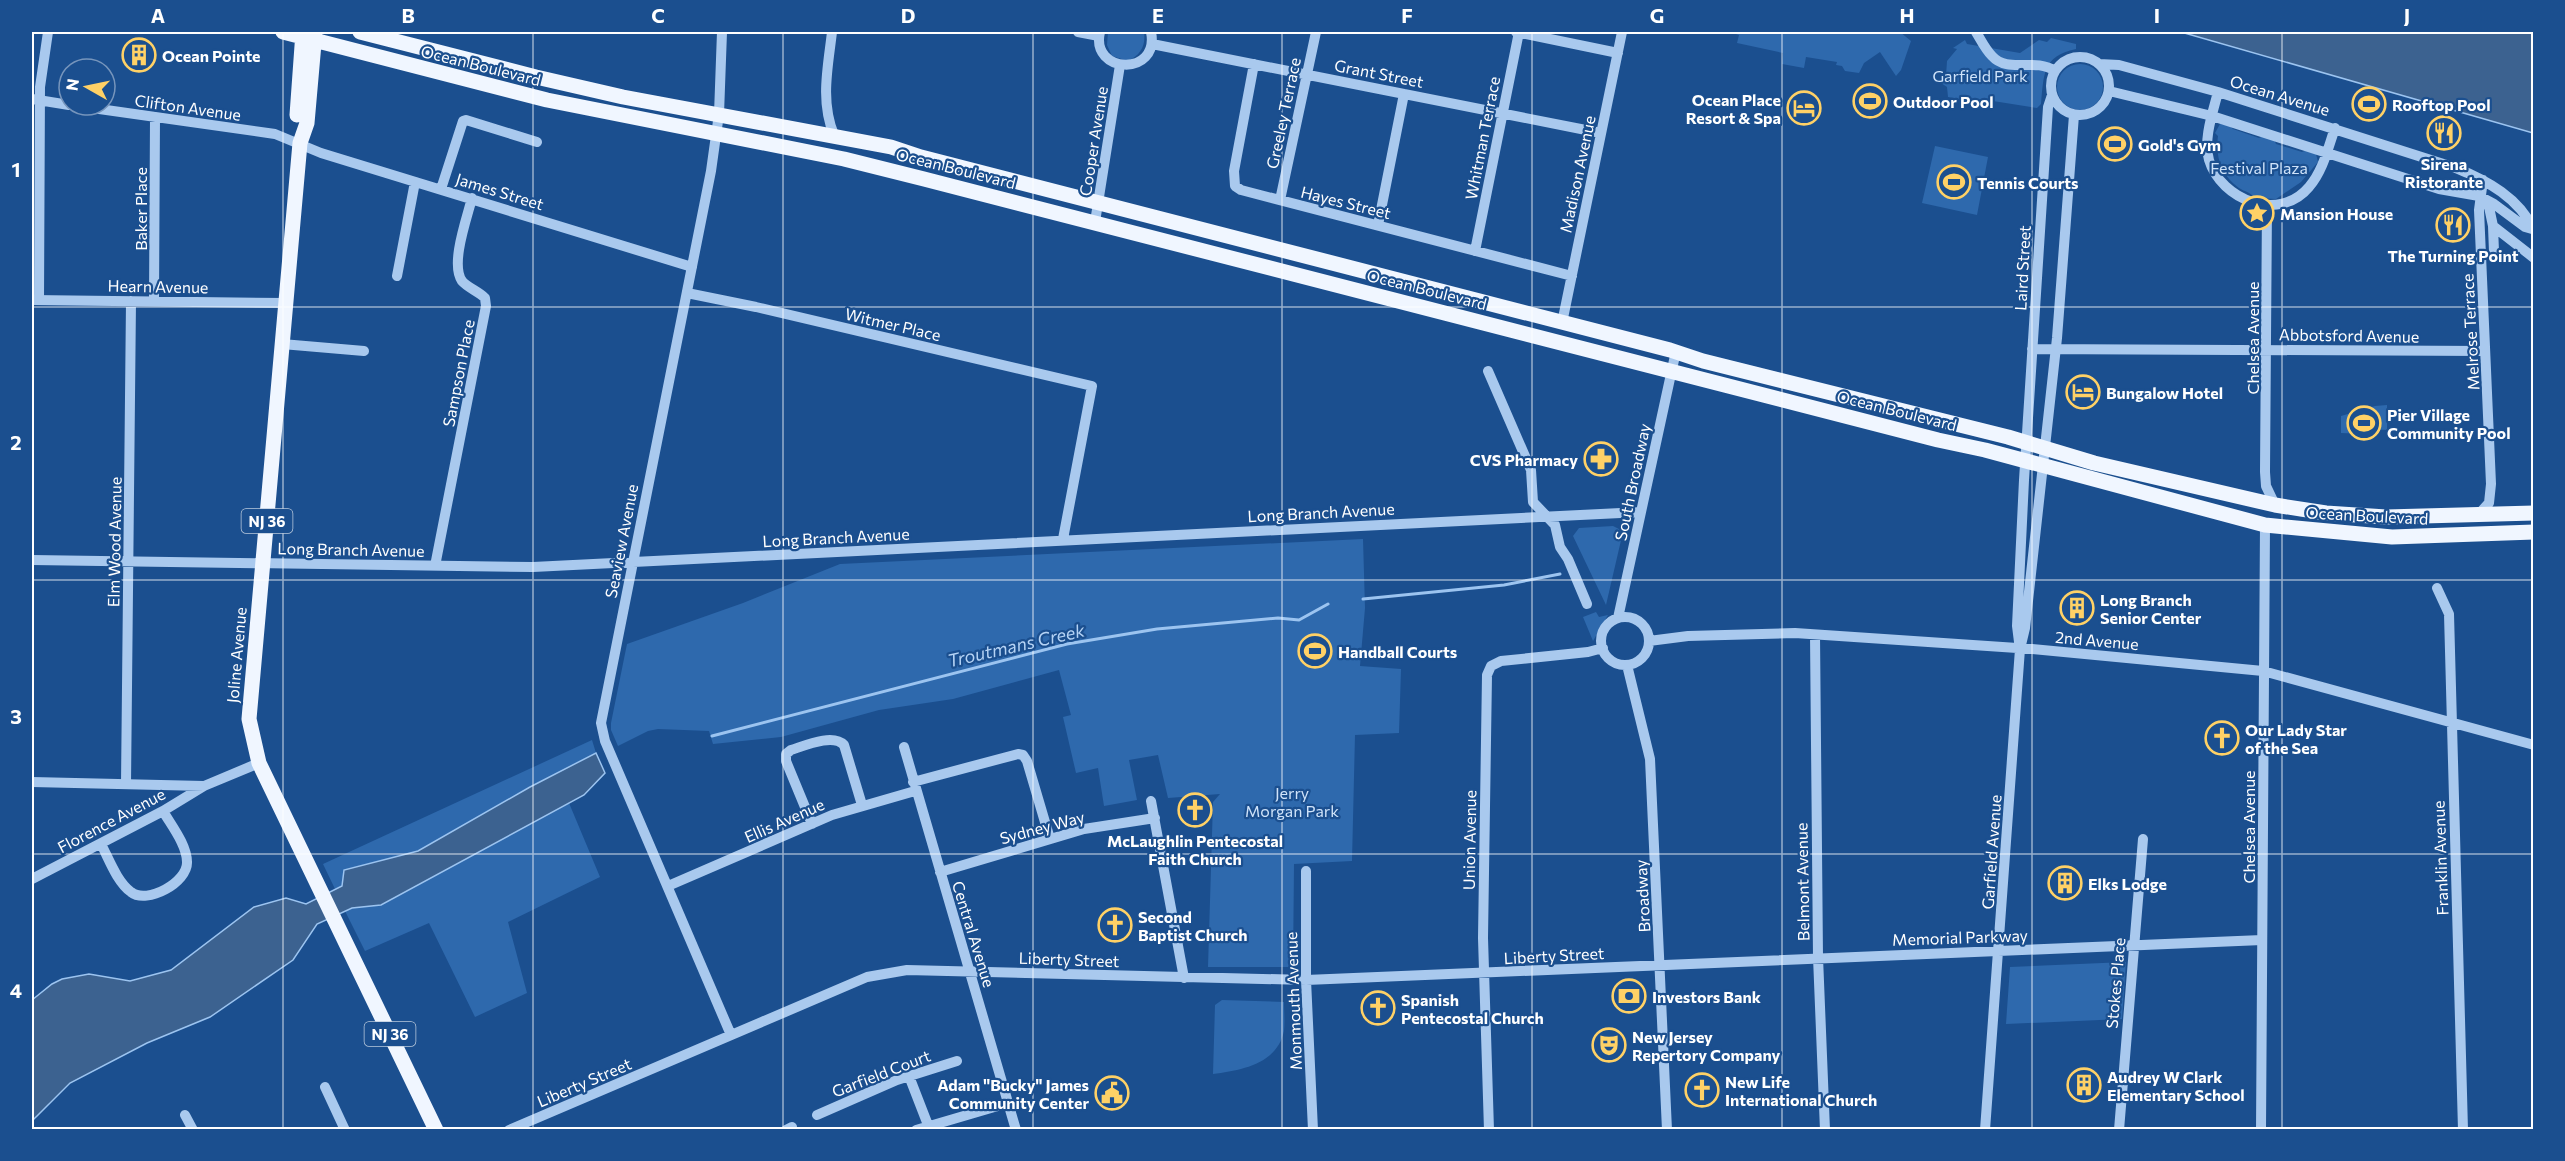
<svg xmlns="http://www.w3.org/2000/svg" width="2565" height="1161" font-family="Commissioner,sans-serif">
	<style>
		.green { fill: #2e69ad }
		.water { fill: #3c6290; stroke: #9cc4f0; stroke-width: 1.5 }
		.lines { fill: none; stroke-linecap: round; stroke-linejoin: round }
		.stream { stroke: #9cc4f0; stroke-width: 3 }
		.minor { stroke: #a9c9ee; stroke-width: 10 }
		.major { stroke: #f0f6ff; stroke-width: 15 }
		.grid { fill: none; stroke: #fff; stroke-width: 1.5; stroke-opacity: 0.55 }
		.labels { text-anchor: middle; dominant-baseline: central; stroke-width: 4.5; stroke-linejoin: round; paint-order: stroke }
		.shield { fill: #1b4f8f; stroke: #bbcadd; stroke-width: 1.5 }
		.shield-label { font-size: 15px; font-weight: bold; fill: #fff }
		.poi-label { font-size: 16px; font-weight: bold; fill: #fff; stroke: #1b4f8f; text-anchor: start }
		.street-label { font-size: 16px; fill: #fff; stroke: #1b4f8f }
		.park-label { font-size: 16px; fill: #cfe3fa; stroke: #1b4f8f }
		.water-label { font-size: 18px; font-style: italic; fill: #b5d3f5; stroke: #1b4f8f }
		.neatline { fill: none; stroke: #fff; stroke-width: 2 }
		.grid-label { font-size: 20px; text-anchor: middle; font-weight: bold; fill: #fff }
	</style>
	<rect width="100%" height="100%" fill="#1b4f8f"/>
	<path class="green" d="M1108,32H1144C1146,45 1141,55 1128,61L1112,56L1107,45Z
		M1730,32H1900L1911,41L1901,70L1896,76L1880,52L1864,63L1859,73L1845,71L1842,66L1836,65L1837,62L1806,57L1804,68L1782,64L1783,53L1737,43L1739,35Z
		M2051,38L2076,44V49C2042,56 2044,75 2041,104L2037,108L1993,101L1991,105L1948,97L1947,87L1941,83L1946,76L1947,61L1957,49L1953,48L1965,40L1967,44L2020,53L2039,40L2047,42Z
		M2057 87a23 23 0 1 1 46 0a23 23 0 1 1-46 0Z
		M2220,124L2229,125L2233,129L2259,138L2263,136L2274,139L2276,144L2302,152L2307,150L2316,154L2318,162L2301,182L2276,199L2254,198C2251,192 2245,192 2239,188C2221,175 2215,156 2218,136L2215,133Z
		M1935,146L1988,157L1977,215L1922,203Z
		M2387,405V430L2368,429L2367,434L2341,433V416L2375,406Z
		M1613,526L1621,530L1622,536L1606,605L1573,536L1579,528Z
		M1363,539L1365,608L1360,666L1401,669L1399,733L1355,735L1352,861L1294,864L1293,967H1208L1213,802L1220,794L1168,798L1158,755L1129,760L1137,800L1104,806L1098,768L1076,773L1063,717L1071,715L1059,670L953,699L879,710L781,737L713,744L709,731L658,729L648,731L618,746L611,730V723L627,644L743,603L840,564Z
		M1596,612L1599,617L1608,615L1593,641L1583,617Z
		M592,740L596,753L530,787L418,851L344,870L342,886L335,889L323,864Z
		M569,803L600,877L508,922L527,993L475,1017L429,923L365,951L345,911L352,908L381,905Z
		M2126,962L2122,1019L2006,1024L2010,967Z
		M1222,1000L1284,1002C1284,1011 1285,1022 1284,1031C1277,1064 1242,1070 1213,1074L1215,1005Z"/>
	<path class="water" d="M2181,32H2533V133Z
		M1862,93L1882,97L1879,109L1859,105Z
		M2367,414H2377V424H2363V429H2351V418Z
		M596,753L605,773L584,795L381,905L352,908L317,924L293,960L210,1017L147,1043L70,1083L32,1121V1000L52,984L62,979L89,974L130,981L171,970L254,907L286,898L306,904L342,886L344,870L418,851L530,787Z"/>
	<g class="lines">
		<path class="stream" d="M1363,599L1504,585L1560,574
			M712,736L1067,644L1157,629L1278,618L1299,620L1328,604"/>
		<path class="minor" d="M722,32L719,114L711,171L601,723L605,741L731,1035
			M832,32C828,67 820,101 834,135
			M1078,32L1099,36
			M1100,32C1090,74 1160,77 1151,32
			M1516,32L1618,53
			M1976,32C1981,40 1985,49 1992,56C2008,74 2034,57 2055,71
			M1152,44L1601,133
			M2051 86a29 29 0 1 1 58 0a29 29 0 1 1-58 0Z
			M1254,64L1234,171L1235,186L1241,190L1572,276
			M2099,64L2119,65L2218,92L2456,168C2488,181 2519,198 2534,230
			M2109,91L2212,116L2439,189L2479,196L2494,204L2525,227L2532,229
			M2218,92C2213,112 2203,139 2209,160C2221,200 2279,223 2309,187C2323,171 2328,148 2335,128
			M32,99L69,105
			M71,105L275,134L321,153L692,267
			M441,189L463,121L466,120L537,142
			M1280,200L1316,32
			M2267,205L2265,472L2266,486L2275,505
			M2489,207L2493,226L2534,258
			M1095,222L1120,65
			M1378,225L1404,94
			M2493,226L2494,252
			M1475,251L1519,32
			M397,276L415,182
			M687,293L756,307L1092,386L1063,539
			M32,300L285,303
			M39,300L40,87L48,32
			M154,301L155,117
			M1562,323L1622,32
			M282,344L364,351
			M2032,349L2485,351
			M1488,371L1531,470L1533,502L1555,525L1560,547L1568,559L1587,604
			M2478,515L2489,503L2491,484L2479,210L2483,180
			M32,560L533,567L1641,512
			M435,566L486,306L485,298C478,291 468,288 462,281C450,264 467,218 472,198
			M2437,588L2449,614L2463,1130
			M1601 641a24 24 0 1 1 48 0a24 24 0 1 1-48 0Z
			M1618,618L1676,351
			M1815,635L1818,957L1825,1130
			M1649,641L1688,636L1795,633L2032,649L2263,671L2534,745
			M2019,642L2017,626L2024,480L2048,107L2052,95
			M1627,665L1650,759L1667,1130
			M904,747L1016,1130
			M32,782L204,786
			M913,782L1018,754L1023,755L1027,761L1050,839
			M126,784L131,301
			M1151,801L1184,978
			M812,824L786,761V754L791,750C804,746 833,733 844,745L862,805
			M101,844C109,859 117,882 131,892C147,905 188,882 187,862C187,845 171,825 163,811
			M1306,871V980L1313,1130
			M940,872L1084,829L1155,818
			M32,879L163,811L204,786L259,763
			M668,886L832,815L915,791
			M909,1076L928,1125
			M325,1087L345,1130
			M185,1115L193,1130
			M817,1115L897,1080L957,1061
			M509,1130L867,977L907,970L1306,980L2262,940
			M786,1130L792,1127
			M916,1130L1008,1103
			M1489,1130L1483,938L1487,675L1491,666L1501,661L1588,652L1603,648
			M1985,1130L2020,649L2025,628L2057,338L2074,115
			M2119,1130L2143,839
			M2261,1130L2265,525"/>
		<path class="major" d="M283,32L547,100L844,159L924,179L1938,440L1985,450L2265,525L2392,537L2534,532
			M315,32L307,123L300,143L249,719L259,763L436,1130
			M360,32L536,77L623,97L891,147L921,157L1670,350L1703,361L2008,437L2094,463L2275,505L2326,513L2386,517L2534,513
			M297,115L303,32"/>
	</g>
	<path class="grid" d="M283,32V1130M533,32V1130M783,32V1130M1033,32V1130M1282,32V1130M1532,32V1130M1782,32V1130M2032,32V1130M2282,32V1130M32,307H2534M32,580H2534M32,854H2534"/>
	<defs>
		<g id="building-ring" transform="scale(1.725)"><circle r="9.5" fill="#1b4f8f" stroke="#ffd166" stroke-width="1.5"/><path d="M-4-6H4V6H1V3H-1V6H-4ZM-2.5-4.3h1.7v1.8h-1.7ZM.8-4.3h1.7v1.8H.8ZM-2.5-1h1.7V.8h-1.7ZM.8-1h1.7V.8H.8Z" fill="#ffd166"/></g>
		<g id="stadium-ring" transform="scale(1.725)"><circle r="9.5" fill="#1b4f8f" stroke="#ffd166" stroke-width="1.5"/><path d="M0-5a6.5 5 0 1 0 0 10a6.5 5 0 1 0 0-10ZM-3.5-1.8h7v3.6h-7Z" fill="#ffd166"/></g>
		<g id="hotel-ring" transform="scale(1.725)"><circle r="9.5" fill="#1b4f8f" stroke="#ffd166" stroke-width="1.5"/><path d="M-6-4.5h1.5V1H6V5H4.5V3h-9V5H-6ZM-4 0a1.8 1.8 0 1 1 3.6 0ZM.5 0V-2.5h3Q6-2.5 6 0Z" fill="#ffd166"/></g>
		<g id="restaurant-ring" transform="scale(1.725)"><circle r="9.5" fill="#1b4f8f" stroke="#ffd166" stroke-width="1.5"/><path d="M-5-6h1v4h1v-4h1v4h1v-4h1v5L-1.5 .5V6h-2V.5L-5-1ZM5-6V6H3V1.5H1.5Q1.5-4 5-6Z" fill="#ffd166"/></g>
		<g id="sight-ring" transform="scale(1.725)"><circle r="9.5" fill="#1b4f8f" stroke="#ffd166" stroke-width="1.5"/><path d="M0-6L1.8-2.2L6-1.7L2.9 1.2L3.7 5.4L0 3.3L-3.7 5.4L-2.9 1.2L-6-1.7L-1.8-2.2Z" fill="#ffd166"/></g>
		<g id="pharmacy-ring" transform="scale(1.725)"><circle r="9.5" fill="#1b4f8f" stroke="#ffd166" stroke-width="1.5"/><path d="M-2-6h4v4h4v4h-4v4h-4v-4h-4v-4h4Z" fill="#ffd166"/></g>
		<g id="church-ring" transform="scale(1.725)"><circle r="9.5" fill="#1b4f8f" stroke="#ffd166" stroke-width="1.5"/><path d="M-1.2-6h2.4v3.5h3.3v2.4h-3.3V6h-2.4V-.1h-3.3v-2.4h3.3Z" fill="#ffd166"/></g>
		<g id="bank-ring" transform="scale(1.725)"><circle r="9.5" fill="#1b4f8f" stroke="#ffd166" stroke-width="1.5"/><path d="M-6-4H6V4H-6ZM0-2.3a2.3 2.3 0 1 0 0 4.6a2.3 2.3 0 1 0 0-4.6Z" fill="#ffd166"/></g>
		<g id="theatre-ring" transform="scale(1.725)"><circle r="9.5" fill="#1b4f8f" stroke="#ffd166" stroke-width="1.5"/><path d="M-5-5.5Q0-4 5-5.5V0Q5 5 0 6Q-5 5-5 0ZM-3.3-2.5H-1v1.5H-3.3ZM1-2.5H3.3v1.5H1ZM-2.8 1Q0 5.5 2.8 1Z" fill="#ffd166"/></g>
		<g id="civic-ring" transform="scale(1.725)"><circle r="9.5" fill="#1b4f8f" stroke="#ffd166" stroke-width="1.5"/><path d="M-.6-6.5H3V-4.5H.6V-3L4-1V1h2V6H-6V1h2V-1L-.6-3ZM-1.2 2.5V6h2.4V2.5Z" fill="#ffd166"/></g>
	</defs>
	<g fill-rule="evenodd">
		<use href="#building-ring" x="139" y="55"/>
		<use href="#stadium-ring" x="1870" y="101"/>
		<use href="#stadium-ring" x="2369" y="104"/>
		<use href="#hotel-ring" x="1804" y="108"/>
		<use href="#restaurant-ring" x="2444" y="133"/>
		<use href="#stadium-ring" x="2115" y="144"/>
		<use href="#stadium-ring" x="1954" y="182"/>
		<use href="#sight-ring" x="2257" y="213"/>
		<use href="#restaurant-ring" x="2453" y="225"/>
		<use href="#hotel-ring" x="2083" y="392"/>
		<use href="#stadium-ring" x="2364" y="423"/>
		<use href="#pharmacy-ring" x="1601" y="459"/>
		<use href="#building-ring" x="2077" y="608"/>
		<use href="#stadium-ring" x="1315" y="651"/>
		<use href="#church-ring" x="2222" y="738"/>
		<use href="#church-ring" x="1195" y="810"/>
		<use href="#building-ring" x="2065" y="883"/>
		<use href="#church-ring" x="1115" y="925"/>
		<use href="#bank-ring" x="1629" y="996"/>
		<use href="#church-ring" x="1378" y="1008"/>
		<use href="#theatre-ring" x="1609" y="1045"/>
		<use href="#building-ring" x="2084" y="1085"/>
		<use href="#church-ring" x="1702" y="1090"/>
		<use href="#civic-ring" x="1112" y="1093"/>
	</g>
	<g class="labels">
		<g class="shield">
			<rect x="241.5" y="509" width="51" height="24" rx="4.5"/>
			<rect x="364.5" y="1022" width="51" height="24" rx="4.5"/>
		</g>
		<g class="shield-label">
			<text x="267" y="521">NJ 36</text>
			<text x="390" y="1034">NJ 36</text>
		</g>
		<g class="poi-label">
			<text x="162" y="55">Ocean Pointe</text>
			<text x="1781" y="99" text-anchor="end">Ocean Place<tspan x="1781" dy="18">Resort &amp; Spa</tspan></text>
			<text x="1893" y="101">Outdoor Pool</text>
			<text x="2392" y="104">Rooftop Pool</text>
			<text x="2138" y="144">Gold's Gym</text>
			<text x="2444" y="163" text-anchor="middle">Sirena<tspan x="2444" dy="18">Ristorante</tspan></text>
			<text x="1977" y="182">Tennis Courts</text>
			<text x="2280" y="213">Mansion House</text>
			<text x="2453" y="255" text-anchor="middle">The Turning Point</text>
			<text x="2106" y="392">Bungalow Hotel</text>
			<text x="2387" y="414">Pier Village<tspan x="2387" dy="18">Community Pool</tspan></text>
			<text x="1578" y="459" text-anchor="end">CVS Pharmacy</text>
			<text x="2100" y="599">Long Branch<tspan x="2100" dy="18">Senior Center</tspan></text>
			<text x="1338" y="651">Handball Courts</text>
			<text x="2245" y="729">Our Lady Star<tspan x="2245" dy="18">of the Sea</tspan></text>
			<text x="1195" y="840" text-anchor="middle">McLaughlin Pentecostal<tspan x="1195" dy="18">Faith Church</tspan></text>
			<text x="2088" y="883">Elks Lodge</text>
			<text x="1138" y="916">Second<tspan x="1138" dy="18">Baptist Church</tspan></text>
			<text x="1652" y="996">Investors Bank</text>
			<text x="1401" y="999">Spanish<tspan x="1401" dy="18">Pentecostal Church</tspan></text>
			<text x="1632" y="1036">New Jersey<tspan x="1632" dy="18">Repertory Company</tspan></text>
			<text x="2107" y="1076">Audrey W Clark<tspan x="2107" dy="18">Elementary School</tspan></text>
			<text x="1725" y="1081">New Life<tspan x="1725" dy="18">International Church</tspan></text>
			<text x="1089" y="1084" text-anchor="end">Adam "Bucky" James<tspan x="1089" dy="18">Community Center</tspan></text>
		</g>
		<g class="street-label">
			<text transform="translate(481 65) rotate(14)">Ocean Boulevard</text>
			<text transform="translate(1379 73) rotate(11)">Grant Street</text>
			<text transform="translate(2280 95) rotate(17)">Ocean Avenue</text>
			<text transform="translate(188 107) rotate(8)">Clifton Avenue</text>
			<text transform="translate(1283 113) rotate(-78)">Greeley Terrace</text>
			<text transform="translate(1482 138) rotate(-79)">Whitman Terrace</text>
			<text transform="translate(1093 141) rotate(-81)">Cooper Avenue</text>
			<text transform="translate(956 168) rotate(14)">Ocean Boulevard</text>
			<text transform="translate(1577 174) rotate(-78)">Madison Avenue</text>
			<text transform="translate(500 191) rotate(17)">James Street</text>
			<text transform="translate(1346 202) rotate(14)">Hayes Street</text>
			<text transform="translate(140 209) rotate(-90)">Baker Place</text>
			<text transform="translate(2022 268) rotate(-87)">Laird Street</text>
			<text transform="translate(158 286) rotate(1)">Hearn Avenue</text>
			<text transform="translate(1427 289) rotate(14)">Ocean Boulevard</text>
			<text transform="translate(893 324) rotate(13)">Witmer Place</text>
			<text transform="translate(2470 332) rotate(-93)">Melrose Terrace</text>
			<text transform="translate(2349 335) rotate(1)">Abbotsford Avenue</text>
			<text transform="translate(2252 338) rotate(-90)">Chelsea Avenue</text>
			<text transform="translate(458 373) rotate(-79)">Sampson Place</text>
			<text transform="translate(1897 410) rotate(14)">Ocean Boulevard</text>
			<text transform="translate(1632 482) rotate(-78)">South Broadway</text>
			<text transform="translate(1321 512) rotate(-3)">Long Branch Avenue</text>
			<text transform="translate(2367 515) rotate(3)">Ocean Boulevard</text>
			<text transform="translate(836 537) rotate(-3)">Long Branch Avenue</text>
			<text transform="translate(621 541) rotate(-79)">Seaview Avenue</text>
			<text transform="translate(114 542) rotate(-89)">Elm Wood Avenue</text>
			<text transform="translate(351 549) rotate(1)">Long Branch Avenue</text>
			<text transform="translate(2097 640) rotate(5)">2nd Avenue</text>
			<text transform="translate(236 655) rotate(-85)">Joline Avenue</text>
			<text transform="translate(111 820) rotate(-28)">Florence Avenue</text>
			<text transform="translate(784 820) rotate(-24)">Ellis Avenue</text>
			<text transform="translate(1042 827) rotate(-15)">Sydney Way</text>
			<text transform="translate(2248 827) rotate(-90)">Chelsea Avenue</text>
			<text transform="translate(1469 840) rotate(-89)">Union Avenue</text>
			<text transform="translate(1991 852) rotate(-86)">Garfield Avenue</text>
			<text transform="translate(2440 858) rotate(-92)">Franklin Avenue</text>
			<text transform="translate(1802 882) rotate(-91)">Belmont Avenue</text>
			<text transform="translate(1642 896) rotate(-93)">Broadway</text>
			<text transform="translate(974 934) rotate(73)">Central Avenue</text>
			<text transform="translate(1960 937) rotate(-2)">Memorial Parkway</text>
			<text transform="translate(1554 955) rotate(-3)">Liberty Street</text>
			<text transform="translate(1069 959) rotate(2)">Liberty Street</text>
			<text transform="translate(2115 983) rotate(-85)">Stokes Place</text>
			<text transform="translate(1293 1001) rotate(-92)">Monmouth Avenue</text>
			<text transform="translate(881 1073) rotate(-21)">Garfield Court</text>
			<text transform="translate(584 1082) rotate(-23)">Liberty Street</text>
		</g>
		<g class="park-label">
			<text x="1980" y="75">Garfield Park</text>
			<text x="2259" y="167">Festival Plaza</text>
			<text x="1292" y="792">Jerry<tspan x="1292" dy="18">Morgan Park</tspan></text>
		</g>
		<g class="water-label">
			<text transform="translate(1016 645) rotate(-13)">Troutmans Creek</text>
		</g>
	</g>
	<rect width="2565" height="1161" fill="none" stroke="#1b4f8f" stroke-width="66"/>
	<g transform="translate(87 87) rotate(279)"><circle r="28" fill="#1b4f8f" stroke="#7695bc" stroke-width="1.5"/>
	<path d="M0-4.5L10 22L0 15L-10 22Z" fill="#ffd166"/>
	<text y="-9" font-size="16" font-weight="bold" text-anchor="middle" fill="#ffffff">N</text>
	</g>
	<rect x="33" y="33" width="2499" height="1095" class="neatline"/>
	<g class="grid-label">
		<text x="158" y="23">A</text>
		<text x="408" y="23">B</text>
		<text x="658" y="23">C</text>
		<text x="908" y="23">D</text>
		<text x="1158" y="23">E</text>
		<text x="1407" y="23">F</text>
		<text x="1657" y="23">G</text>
		<text x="1907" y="23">H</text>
		<text x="2157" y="23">I</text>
		<text x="2407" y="23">J</text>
		<text x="16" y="177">1</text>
		<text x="16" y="450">2</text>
		<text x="16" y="724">3</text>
		<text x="16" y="998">4</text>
	</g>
</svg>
